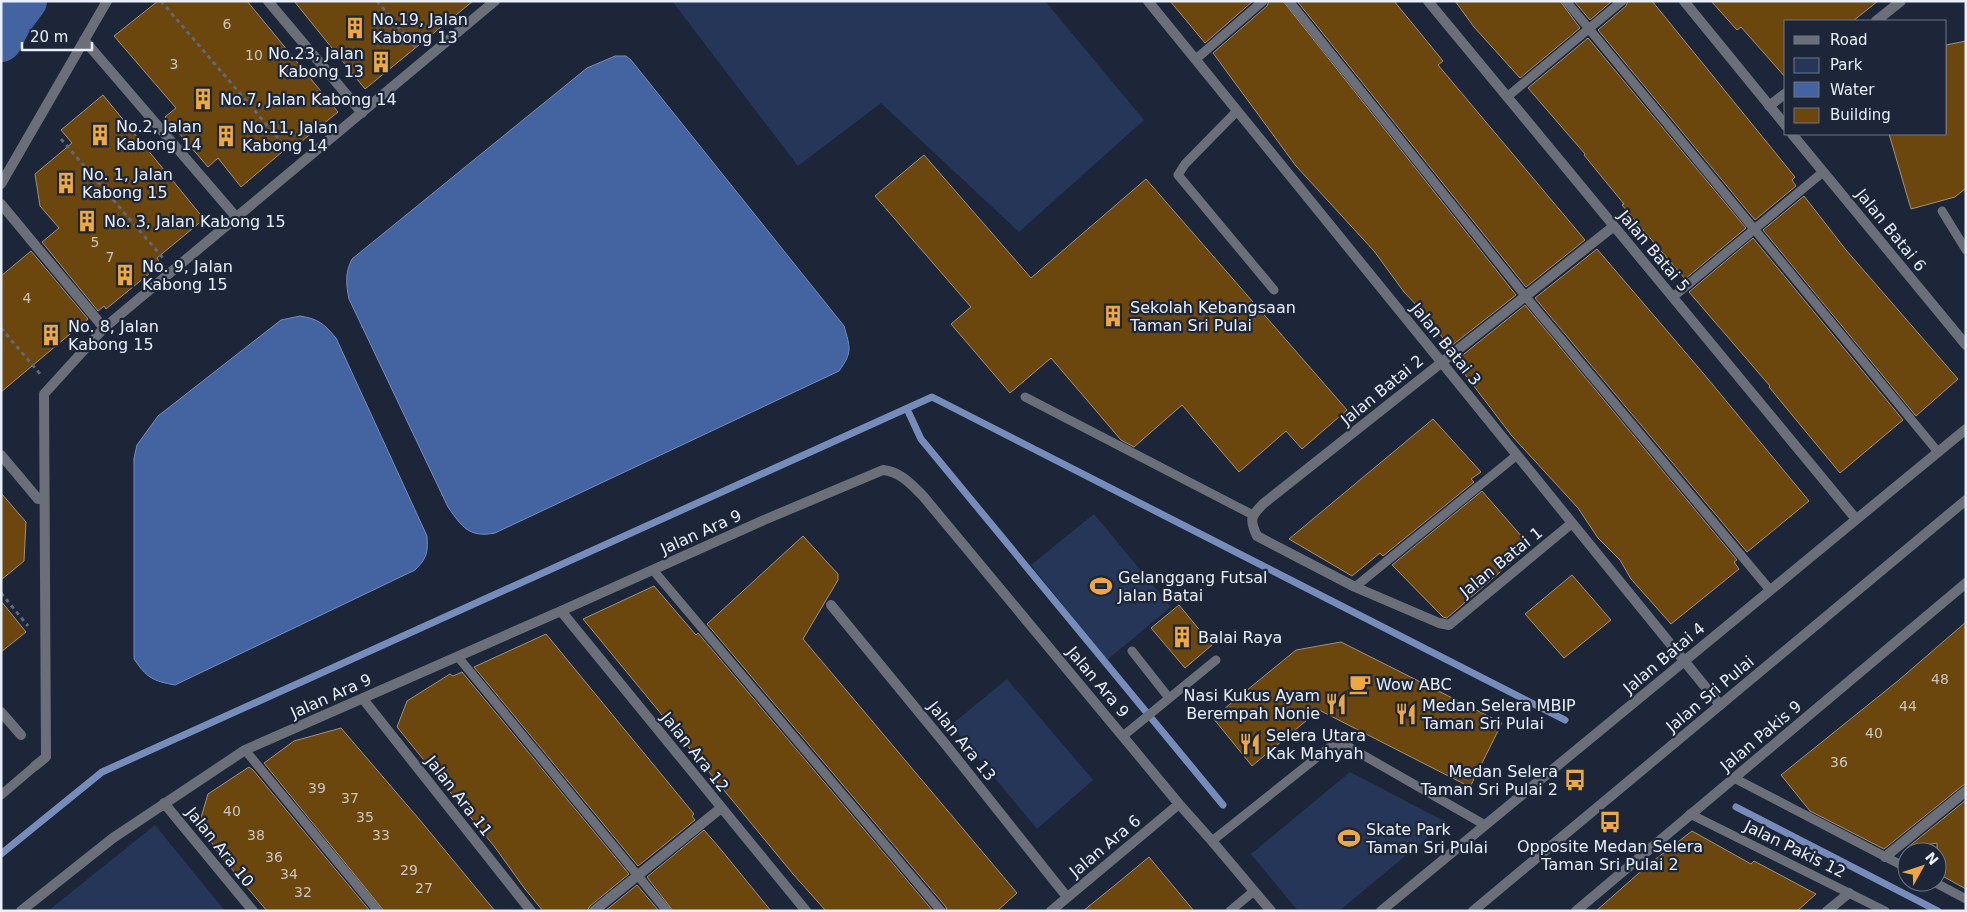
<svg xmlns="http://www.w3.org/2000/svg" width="1967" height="912" font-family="'DejaVu Sans',sans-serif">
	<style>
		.green { fill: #253659 }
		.water { fill: #4463a1; stroke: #768dbc }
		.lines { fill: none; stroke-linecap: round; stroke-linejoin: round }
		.stream { stroke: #768dbc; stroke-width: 7 }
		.river { stroke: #4463a1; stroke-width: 42 }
		.building { fill: #6b470d; stroke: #a2917b }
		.path { stroke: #606879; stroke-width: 3; stroke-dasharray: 4 4; stroke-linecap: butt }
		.service { stroke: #6a6f79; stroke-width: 9 }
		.minor { stroke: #6a6f79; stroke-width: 10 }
		.tertiary { stroke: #6a6f79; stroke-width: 10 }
		.labels { text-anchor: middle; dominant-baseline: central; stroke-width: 4.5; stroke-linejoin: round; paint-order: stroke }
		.number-label { font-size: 14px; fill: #cac5c0 }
		.poi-label { font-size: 16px; fill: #e9effc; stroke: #1c2638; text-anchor: start }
		.street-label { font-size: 16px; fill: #e9effc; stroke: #1c2638 }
	</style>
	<rect width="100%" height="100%" fill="#1c2638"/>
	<path class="green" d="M672,1H1045L1144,120L1019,232L881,103L798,166Z
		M1094,514L1171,607L1107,660L1031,565Z
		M1007,679L1093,780L1037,829L951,725Z
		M1350,772L1446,822L1339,911H1298L1251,854Z
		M155,825L225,911H48Z"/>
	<path class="water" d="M615,56H626L631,60L844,326C850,347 853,352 839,371L495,533C469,538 462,527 448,507L349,299C346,284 345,273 352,259L587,68Z
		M300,316C319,319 324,324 336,338L427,536C428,553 427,558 415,570L175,685C153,681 147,678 134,659V458L137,445L158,416L281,320Z"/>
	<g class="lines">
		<path class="stream" d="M907,409L921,439L1223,805
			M1736,807L1938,911
			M1,854L102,772L932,397L1565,720"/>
		<path class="river" d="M1,41L11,21L26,1"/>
	</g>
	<path class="building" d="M158,1H247L338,112L292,149L289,146L241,187L218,158L208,167L165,117L176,108L114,36Z
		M294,1H473L365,89Z
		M1170,1H1253L1205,43Z
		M1269,1H1283L1516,295L1450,347L1421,310L1404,292L1374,251L1296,166L1213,53L1267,6Z
		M1297,1H1394L1443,61L1438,65L1585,240L1526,287Z
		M1455,1H1560L1580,28L1520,78L1474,27Z
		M1574,1H1612L1590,20Z
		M1628,1H1652L1795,177L1792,180L1796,186L1755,220L1598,30L1626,6Z
		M1711,1H1878L1853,21H1786V78L1741,27L1737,30Z
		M1588,38L1746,228L1685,279L1622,205L1624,204L1584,155L1585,154L1528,88Z
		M1966,41V188L1955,197L1911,209L1889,134H1946V45Z
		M103,95L204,219L157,258L161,264L106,309L104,306L98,311L42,242L59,228L40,206L35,174L72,143L61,130Z
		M924,155L1031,278L1146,179L1347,410L1302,449L1286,431L1239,472L1182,405L1134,447L1121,440L1051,358L1010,393L951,324L971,307L875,196Z
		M1804,196L1846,250L1958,379L1916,416L1763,230Z
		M1753,238L1903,420L1840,473L1769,387L1770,386L1689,292Z
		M1597,249L1703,373L1809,501L1747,552L1535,298Z
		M31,251L88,319L1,392V276Z
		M1525,305L1737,560L1734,562L1739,569L1671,624L1631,579L1620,560L1598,538L1578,508L1512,436L1457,364L1461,361L1459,358Z
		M1433,419L1481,472L1471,479L1474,482L1383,556L1380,553L1352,576L1289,539Z
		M1482,491L1530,546L1447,618L1443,617L1392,565Z
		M1,493L26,522L24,561L1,580Z
		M803,536L838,574V580L803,639L1017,893L997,911H947L946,907L707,624Z
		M1572,575L1611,620L1564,658L1525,614Z
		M654,586L696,635L698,633L933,911H826L793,874L583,619Z
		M1,601L26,632L1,652Z
		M1179,605L1212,645L1185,668L1151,628Z
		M1966,622V784L1962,786L1884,849L1810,811L1781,775L1899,680Z
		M546,634L694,814L692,816L695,820L638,866L474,667Z
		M1341,642L1502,723L1470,787L1319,710L1252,766L1213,718L1296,650Z
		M462,672L629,874L590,906L587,911H543L525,889L494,846L397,727L407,701L450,674L453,676Z
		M341,728L419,819L495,911H384L264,763L294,741Z
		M249,767L253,770L370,911H267L220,855L199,824L208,794Z
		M1966,800V889L1937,873V843L1907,848Z
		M704,830L718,846L771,911H673L647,877Z
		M1692,831L1751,864L1754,861L1816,894L1797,911H1596L1648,865Z
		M1149,857L1194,911H1083L1120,881Z
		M637,885L659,911H605Z"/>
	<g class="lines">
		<path class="path" d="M161,1L290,152
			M377,1L416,48
			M61,139L163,258
			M1,328L41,375
			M1,593L28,626"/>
		<path class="service" d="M1289,1L1526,297L1770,590
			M1566,1L1938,452
			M1196,59L1263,1
			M1507,97L1622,1
			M1237,111L1185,164L1178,175L1274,290
			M1942,211L1966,250
			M1673,297L1823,172
			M1025,397L1253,515
			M653,570L941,911
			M1355,587L1517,455
			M1132,651L1169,698
			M458,657L667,911
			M1123,736L1216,660
			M245,750L378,911
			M1734,778L1907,868
			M1,795L35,766
			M1690,814L1885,911
			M1212,841L1330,747H1349L1485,825
			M1934,882L1966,899
			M1230,911L1254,891"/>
		<path class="minor" d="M268,1L362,113
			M1148,1L1720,705
			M1428,1L1856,519
			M1684,1L1786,126
			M1876,21L1901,1
			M84,40L237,218
			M1769,106L1786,93
			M1792,134L1966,345
			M1,184L107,1
			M1,204L104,328
			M1,455L38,499
			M1572,523L1449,625L1439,623L1355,587L1257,536C1249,519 1251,516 1263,504L1614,226
			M831,605L946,745L1067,897
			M561,611L806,911
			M363,699L531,911
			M1,712L21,735
			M35,766L46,757L44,394L104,328L495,1
			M164,803L253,911
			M1885,857L1966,791
			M21,911L113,838L245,750L561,611L764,520L883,470C901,472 911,484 923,496L1179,804L1212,841L1271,911
			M594,911L721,808
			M1051,911L1179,804
			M1381,911L1966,429
			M1576,911L1966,583
			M1827,911L1849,893"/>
		<path class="tertiary" d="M1473,911L1966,500"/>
	</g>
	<defs>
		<g id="building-bare" transform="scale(1.725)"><path d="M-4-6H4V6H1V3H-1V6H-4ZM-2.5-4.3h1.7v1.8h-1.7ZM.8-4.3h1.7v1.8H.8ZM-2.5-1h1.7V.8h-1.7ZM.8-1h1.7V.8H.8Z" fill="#eea83c" stroke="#1c2638" stroke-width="2.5" paint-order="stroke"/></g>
		<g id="stadium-bare" transform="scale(1.725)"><path d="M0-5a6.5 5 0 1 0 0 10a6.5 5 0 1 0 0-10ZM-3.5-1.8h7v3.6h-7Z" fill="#eea83c" stroke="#1c2638" stroke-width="2.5" paint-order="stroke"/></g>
		<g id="cafe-bare" transform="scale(1.725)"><path d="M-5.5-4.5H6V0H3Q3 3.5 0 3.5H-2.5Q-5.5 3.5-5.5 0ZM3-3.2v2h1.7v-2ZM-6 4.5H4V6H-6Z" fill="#eea83c" stroke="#1c2638" stroke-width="2.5" paint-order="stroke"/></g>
		<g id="restaurant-bare" transform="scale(1.725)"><path d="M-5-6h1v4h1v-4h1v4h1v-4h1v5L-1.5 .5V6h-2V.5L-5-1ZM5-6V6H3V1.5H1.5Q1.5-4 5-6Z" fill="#eea83c" stroke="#1c2638" stroke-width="2.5" paint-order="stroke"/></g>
		<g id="bus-bare" transform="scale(1.725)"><path d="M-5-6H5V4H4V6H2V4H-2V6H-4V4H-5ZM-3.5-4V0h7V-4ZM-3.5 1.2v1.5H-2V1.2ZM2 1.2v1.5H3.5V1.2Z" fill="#eea83c" stroke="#1c2638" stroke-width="2.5" paint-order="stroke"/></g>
	</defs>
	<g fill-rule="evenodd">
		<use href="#building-bare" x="355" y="28"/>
		<use href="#building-bare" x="381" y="62"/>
		<use href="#building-bare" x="203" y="99"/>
		<use href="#building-bare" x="100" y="135"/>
		<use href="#building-bare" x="226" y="136"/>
		<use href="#building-bare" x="66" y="183"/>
		<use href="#building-bare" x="87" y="221"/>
		<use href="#building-bare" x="125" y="275"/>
		<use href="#building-bare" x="1113" y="316"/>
		<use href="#building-bare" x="51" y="335"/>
		<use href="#stadium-bare" x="1101" y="586"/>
		<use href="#building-bare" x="1182" y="637"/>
		<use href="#cafe-bare" x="1360" y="684"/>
		<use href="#restaurant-bare" x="1336" y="704"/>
		<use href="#restaurant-bare" x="1406" y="714"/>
		<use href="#restaurant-bare" x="1250" y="744"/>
		<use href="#bus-bare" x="1575" y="780"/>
		<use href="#bus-bare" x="1610" y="822"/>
		<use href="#stadium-bare" x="1349" y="838"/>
	</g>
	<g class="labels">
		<g class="number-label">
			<text x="227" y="24">6</text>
			<text x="254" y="55">10</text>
			<text x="174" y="64">3</text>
			<text x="95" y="242">5</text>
			<text x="110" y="257">7</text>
			<text x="27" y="298">4</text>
			<text x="1940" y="679">48</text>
			<text x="1908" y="706">44</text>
			<text x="1874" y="733">40</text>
			<text x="1839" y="762">36</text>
			<text x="317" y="788">39</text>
			<text x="350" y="798">37</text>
			<text x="232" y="811">40</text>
			<text x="365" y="817">35</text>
			<text x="256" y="835">38</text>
			<text x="381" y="835">33</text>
			<text x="274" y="857">36</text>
			<text x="409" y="870">29</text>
			<text x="289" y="874">34</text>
			<text x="424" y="888">27</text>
			<text x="303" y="892">32</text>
		</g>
		<g class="poi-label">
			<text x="372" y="19">No.19, Jalan<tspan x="372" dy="18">Kabong 13</tspan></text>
			<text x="364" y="53" text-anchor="end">No.23, Jalan<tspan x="364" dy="18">Kabong 13</tspan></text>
			<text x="220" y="99">No.7, Jalan Kabong 14</text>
			<text x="116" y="126">No.2, Jalan<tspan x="116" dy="18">Kabong 14</tspan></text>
			<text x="242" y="127">No.11, Jalan<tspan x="242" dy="18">Kabong 14</tspan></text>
			<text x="82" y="174">No. 1, Jalan<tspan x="82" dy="18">Kabong 15</tspan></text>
			<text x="104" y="221">No. 3, Jalan Kabong 15</text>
			<text x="142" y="266">No. 9, Jalan<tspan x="142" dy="18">Kabong 15</tspan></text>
			<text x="1130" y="307">Sekolah Kebangsaan<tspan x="1130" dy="18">Taman Sri Pulai</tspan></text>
			<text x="68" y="326">No. 8, Jalan<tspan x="68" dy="18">Kabong 15</tspan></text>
			<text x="1118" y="577">Gelanggang Futsal<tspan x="1118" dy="18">Jalan Batai</tspan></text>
			<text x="1198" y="637">Balai Raya</text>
			<text x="1376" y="684">Wow ABC</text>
			<text x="1320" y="695" text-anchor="end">Nasi Kukus Ayam<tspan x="1320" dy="18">Berempah Nonie</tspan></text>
			<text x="1422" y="705">Medan Selera MBIP<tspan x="1422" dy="18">Taman Sri Pulai</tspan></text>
			<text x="1266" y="735">Selera Utara<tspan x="1266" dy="18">Kak Mahyah</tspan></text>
			<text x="1558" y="771" text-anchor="end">Medan Selera<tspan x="1558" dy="18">Taman Sri Pulai 2</tspan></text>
			<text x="1366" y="829">Skate Park<tspan x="1366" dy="18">Taman Sri Pulai</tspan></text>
			<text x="1610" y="846" text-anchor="middle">Opposite Medan Selera<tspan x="1610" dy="18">Taman Sri Pulai 2</tspan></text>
		</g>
		<g class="street-label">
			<text transform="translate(1891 230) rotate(51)">Jalan Batai 6</text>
			<text transform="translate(1654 251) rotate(50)">Jalan Batai 5</text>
			<text transform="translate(1446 344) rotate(51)">Jalan Batai 3</text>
			<text transform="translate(1382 390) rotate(-39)">Jalan Batai 2</text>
			<text transform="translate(701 532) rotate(-24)">Jalan Ara 9</text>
			<text transform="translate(1501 562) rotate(-39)">Jalan Batai 1</text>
			<text transform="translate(1664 658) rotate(-40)">Jalan Batai 4</text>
			<text transform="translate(1098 682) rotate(50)">Jalan Ara 9</text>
			<text transform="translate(1710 694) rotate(-40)">Jalan Sri Pulai</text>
			<text transform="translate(331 696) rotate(-24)">Jalan Ara 9</text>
			<text transform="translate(1761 736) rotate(-40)">Jalan Pakis 9</text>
			<text transform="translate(962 741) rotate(51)">Jalan Ara 13</text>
			<text transform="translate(695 752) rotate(51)">Jalan Ara 12</text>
			<text transform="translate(459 796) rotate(52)">Jalan Ara 11</text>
			<text transform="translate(1105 846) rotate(-40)">Jalan Ara 6</text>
			<text transform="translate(220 847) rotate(51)">Jalan Ara 10</text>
			<text transform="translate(1795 849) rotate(26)">Jalan Pakis 12</text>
		</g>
	</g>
	<rect width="1967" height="912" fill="none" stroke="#e9effc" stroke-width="5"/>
	<rect x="1784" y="20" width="162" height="115" fill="#1c2638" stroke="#6e7686"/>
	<rect x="1794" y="36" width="25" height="8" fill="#6a6f79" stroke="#6e7686"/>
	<text x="1830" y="45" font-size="15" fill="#e9effc">Road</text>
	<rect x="1794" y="58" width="25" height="15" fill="#253659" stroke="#6e7686"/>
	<text x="1830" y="70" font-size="15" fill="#e9effc">Park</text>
	<rect x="1794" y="82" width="25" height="15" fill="#4463a1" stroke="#6e7686"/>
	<text x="1830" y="95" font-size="15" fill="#e9effc">Water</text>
	<rect x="1794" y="108" width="25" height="15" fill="#6b470d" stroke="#6e7686"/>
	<text x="1830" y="120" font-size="15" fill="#e9effc">Building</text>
	<g transform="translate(1922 867) rotate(50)"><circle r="24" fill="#1c2638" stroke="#6e7686"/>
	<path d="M0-4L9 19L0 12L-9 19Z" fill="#eea83c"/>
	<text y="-8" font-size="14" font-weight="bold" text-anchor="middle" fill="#e9effc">N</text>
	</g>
	<path d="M22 42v8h70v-8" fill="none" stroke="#e9effc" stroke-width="2.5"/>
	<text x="30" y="42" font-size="15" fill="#e9effc" stroke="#1c2638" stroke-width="4" paint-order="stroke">20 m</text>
</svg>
